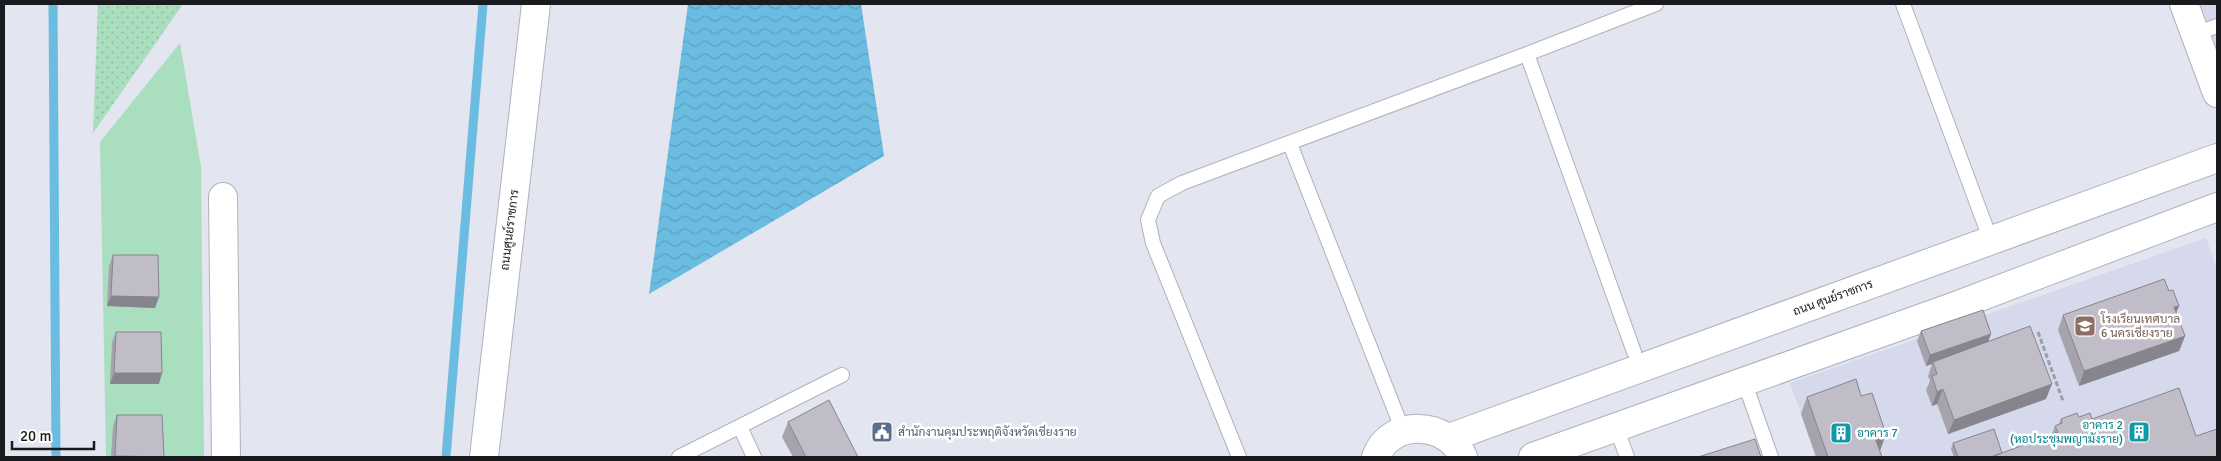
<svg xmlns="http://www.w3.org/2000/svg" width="2221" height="461" font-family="Signika,Sarabun,sans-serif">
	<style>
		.built { fill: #d6d9ec }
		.grass { fill: url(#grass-dots) }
		.green { fill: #a9dfbe }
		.water { fill: url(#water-waves) }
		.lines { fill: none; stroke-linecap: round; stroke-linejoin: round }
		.stream { stroke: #6abce1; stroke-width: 9 }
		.lane-casing { stroke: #afb1bc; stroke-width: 16 }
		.street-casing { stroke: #afb1bc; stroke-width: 30 }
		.secondary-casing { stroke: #afb1bc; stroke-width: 30 }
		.path { stroke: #9c9ea6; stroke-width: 3; stroke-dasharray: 5 2.5; stroke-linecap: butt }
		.lane { stroke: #fff; stroke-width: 14 }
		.street { stroke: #fff; stroke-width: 28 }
		.secondary { stroke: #fff; stroke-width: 28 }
		.wall { fill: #a5a3ac }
		.shaded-wall { fill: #86848c }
		.building { fill: #c0bdc8; stroke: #86848c }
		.labels { text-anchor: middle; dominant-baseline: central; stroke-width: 5; stroke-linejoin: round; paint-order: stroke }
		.street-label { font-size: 12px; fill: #1a1b1f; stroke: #fff }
		.education-label { font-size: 12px; fill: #785e54; stroke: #fff; text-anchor: start }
		.culture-label { font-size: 12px; fill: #0d838f; stroke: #fff; text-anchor: end }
		.service-label { font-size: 12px; fill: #4e5e75; stroke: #fff; text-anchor: start }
	</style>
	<defs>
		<pattern id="grass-dots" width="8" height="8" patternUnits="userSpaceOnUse" patternTransform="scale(1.25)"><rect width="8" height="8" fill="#a9dfbe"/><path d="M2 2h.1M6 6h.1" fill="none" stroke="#91bfa3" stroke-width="1.8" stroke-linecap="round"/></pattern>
		<pattern id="water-waves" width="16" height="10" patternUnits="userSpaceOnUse" patternTransform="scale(1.25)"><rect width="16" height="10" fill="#6abce1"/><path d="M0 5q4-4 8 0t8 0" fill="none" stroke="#5ba1c1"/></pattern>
	</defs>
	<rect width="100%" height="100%" fill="#e3e5f0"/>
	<path class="built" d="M2199,4H2217V51Z
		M2206,238L2217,269V457H1816L1790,383Z"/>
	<path class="grass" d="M98,4H183L93,133Z"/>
	<path class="green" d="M180,43L201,167L204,457H106L100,142Z"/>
	<path class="water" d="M688,4H861L884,156L649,294Z"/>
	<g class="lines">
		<path class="stream" d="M53,4L56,457
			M446,457L483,4"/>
		<g class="lane-casing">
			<path id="lane" d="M1903,4L1991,241
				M2195,34L2217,26
				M1527,54L1634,352
				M1290,144L1403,431
				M1744,381L1771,457
				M740,427L754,457
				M1616,427L1627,457
				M679,457L842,375
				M1239,457L1153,243L1148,220L1158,196L1182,183L1527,54L1656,4"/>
		</g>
		<g class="street-casing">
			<path id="street" d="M2184,4L2217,93
				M223,197L226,457
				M1449,438L2217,158
				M1376,457C1390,418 1448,421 1463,457
				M1533,457L1953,307L2217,207"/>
		</g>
		<g class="secondary-casing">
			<path id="secondary" d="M484,457L536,4"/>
		</g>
		<path class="path" d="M2038,332L2063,401"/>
		<use href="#lane" class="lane"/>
		<use href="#street" class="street"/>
		<use href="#secondary" class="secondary"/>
	</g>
	<path class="wall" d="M113,255L155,308L107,306L109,266Z
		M2169,291L2179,306L2176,313L2185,336L2179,351L2079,386L2058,330L2063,315Z
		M1921,331L1989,341L2046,399L1948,434L1937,404L1932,406L1926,390L1930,381L1928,376L1932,364L1926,366L1917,341Z
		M116,332L159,384H110L112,342Z
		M1861,396L1882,457H1816L1801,414L1807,397Z
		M117,415L164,457H111L113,426Z
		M2079,417L2196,436L2217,457H1954L1951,449L1953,443L2002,453L2052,434L2055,426L2059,424L2061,419Z
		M788,422L858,457H793L782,437Z"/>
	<path class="shaded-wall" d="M111,296L159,297L155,308L107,306Z
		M2179,306L2173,320L2174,307Z
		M1991,334L1987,345L1933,362L1932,364L1926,366L1930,355Z
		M2185,336L2179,351L2079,386L2084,371Z
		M114,373H162L159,384H110Z
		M2052,384L2046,399L1948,434L1954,420Z
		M1943,389L1937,404L1932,406L1937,392Z
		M1886,434L1880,451L1875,438Z
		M115,456L164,457H114Z"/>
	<path class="building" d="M113,255H158L159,297L111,296Z
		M2164,279L2169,291L2173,290L2179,306L2174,307L2185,336L2084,371L2063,315Z
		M1983,310L1991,334L1930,355L1921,331Z
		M2030,326L2052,384L1954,420L1943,389L1937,392L1932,376L1937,374L1933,362Z
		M116,332H161L162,373H114Z
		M1856,379L1861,396L1872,393L1886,434L1875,438L1882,457H1828L1807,397Z
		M2179,388L2196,436L2217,429V457H1991L2058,432L2055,426L2062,423L2061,419L2077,413L2079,417L2090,413L2092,419Z
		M829,400L858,457H806L788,422Z
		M117,415H162L164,457L115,456Z
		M1994,429L2002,453L1991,457H1958L1953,443Z
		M1755,439L1761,457H1698Z"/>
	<defs>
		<g id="school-square" transform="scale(1.125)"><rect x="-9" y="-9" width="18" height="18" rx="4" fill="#8d6e63" stroke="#fff"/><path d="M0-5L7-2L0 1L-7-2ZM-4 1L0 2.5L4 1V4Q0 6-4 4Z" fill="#fff"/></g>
		<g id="civic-square" transform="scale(1.125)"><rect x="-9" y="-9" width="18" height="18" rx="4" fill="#5c6f8a" stroke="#fff"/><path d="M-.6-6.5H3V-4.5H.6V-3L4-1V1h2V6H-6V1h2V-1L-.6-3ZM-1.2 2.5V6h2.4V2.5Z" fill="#fff"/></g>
		<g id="building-square" transform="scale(1.125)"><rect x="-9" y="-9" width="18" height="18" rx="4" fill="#0f9aa8" stroke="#fff"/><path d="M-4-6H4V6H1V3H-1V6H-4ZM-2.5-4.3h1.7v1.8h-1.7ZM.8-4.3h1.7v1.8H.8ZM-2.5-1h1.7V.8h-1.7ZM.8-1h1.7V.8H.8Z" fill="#fff"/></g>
	</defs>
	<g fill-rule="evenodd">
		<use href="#school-square" x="2085" y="326"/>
		<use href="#civic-square" x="882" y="432"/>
		<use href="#building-square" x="2139" y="432"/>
		<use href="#building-square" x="1841" y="433"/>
	</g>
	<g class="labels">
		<g class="street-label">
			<text transform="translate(510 230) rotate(-83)">ถนนศูนย์ราชการ</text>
			<text transform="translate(1833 298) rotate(-20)">ถนน ศูนย์ราชการ</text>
		</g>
		<g class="education-label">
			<text x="2101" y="319">โรงเรียนเทศบาล<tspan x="2101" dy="14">6 นครเชียงราย</tspan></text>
		</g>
		<g class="culture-label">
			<text x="2123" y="425">อาคาร 2<tspan x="2123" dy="14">(หอประชุมพญามังราย)</tspan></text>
			<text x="1857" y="433" text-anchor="start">อาคาร 7</text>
		</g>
		<g class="service-label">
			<text x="898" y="432">สำนักงานคุมประพฤติจังหวัดเชียงราย</text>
		</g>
	</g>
	<rect width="2221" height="461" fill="none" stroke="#1a1b1f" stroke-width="10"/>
	<path d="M12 441v8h82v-8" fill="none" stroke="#1a1b1f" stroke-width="2.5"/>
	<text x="20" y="441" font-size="15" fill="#1a1b1f" stroke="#ffffff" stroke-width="4" paint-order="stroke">20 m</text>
</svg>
